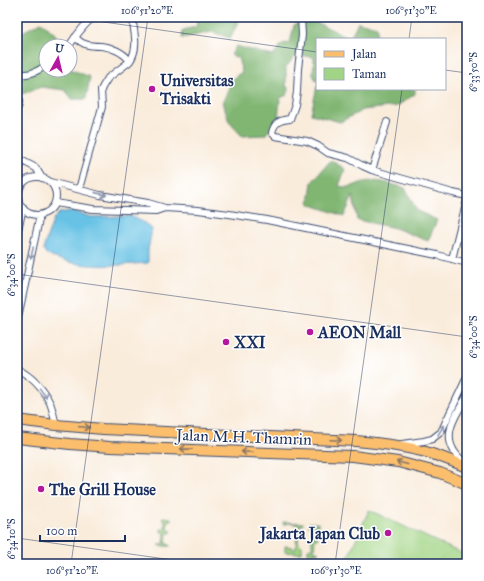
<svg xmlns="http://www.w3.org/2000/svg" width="484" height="581" font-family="'IM FELL Great Primer',serif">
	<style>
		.green { fill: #a1d484; stroke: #5e8271 }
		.forest { fill: #80b672; stroke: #4e7268 }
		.water { fill: #67c2e5; stroke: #4178a2 }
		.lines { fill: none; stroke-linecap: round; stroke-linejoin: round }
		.street-casing { stroke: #3c4b71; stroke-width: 8 }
		.primary-casing { stroke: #3c4b71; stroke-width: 12 }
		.street { stroke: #fff; stroke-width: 6 }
		.primary { stroke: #fabe6d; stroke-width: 10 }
		.oneway { stroke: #8d97ae }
		.oneway2 { stroke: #8a7666 }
		.ticks { fill: none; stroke: #1b2f5e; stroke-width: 1; stroke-opacity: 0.45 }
		.poi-dot { fill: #b5179e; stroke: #fff; stroke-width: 1.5 }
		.labels { text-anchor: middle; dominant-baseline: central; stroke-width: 3; stroke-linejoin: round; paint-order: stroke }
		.poi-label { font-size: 16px; font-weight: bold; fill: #1b2f5e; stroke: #fff; text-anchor: start }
		.street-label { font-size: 16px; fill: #1b2f5e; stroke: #fff }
		.neatline { fill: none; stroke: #1b2f5e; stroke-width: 1.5 }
		.ticks-label { font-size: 10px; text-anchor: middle; fill: #1b2f5e }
	</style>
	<rect width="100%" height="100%" fill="#fff"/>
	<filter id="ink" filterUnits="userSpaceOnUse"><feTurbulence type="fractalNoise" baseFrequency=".025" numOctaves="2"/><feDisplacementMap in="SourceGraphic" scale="8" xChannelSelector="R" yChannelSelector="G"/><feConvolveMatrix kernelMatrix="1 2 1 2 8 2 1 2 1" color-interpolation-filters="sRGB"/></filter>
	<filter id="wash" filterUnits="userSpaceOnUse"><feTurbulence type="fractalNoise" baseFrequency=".012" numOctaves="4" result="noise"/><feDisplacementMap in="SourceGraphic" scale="16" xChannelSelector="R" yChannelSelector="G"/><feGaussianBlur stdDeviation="0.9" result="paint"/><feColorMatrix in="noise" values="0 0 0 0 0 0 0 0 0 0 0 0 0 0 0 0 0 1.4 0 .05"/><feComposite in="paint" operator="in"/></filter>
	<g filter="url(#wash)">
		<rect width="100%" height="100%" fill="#f9ecdb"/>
		<path class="green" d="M369,510L467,556V564H345Z
			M163,517L171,518V520H168L167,530H171V533H167L166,544L170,545V546H160V544H164L165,532H161V529H165V520L162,519Z
			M283,522L303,523V525H300L298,542L302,546V552L300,553L285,552V546L292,547V549H296L297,524L288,523L287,524H283Z
			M309,523H318V526H315L314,536L318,537V539H315L314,551H318V553H308V549L312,548V539L309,538V536H312V526H309Z"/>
		<path class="forest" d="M193,17H241L230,38L212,32L182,38L183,30L196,27L197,21Z
			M309,19L350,38L358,22L377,27V39H317V82L313,75L314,57L296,55L286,67V85L289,90L287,95L280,98L278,119L265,135L242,136L229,122L223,102L232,79L242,72L238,58L231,55L236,46L273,56L282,44L290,43L294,25Z
			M41,22L55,34L61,46H46V70H70V69L90,77L86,99H72L65,90L41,87L19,95L17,99V35Z
			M317,86V89H415V94L397,106L363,110L340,122L311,114Z
			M331,160L345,169L339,186C351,189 353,185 364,182C378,179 391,184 405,188L417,211L437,220L428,241L395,228L357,220L353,196L344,216L309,204L312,182Z"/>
		<path class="water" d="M71,211L92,217L130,216L143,222L152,229L148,250V263C118,265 87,269 58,259C53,257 48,256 44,252V246L54,218L59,213Z"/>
	</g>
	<g filter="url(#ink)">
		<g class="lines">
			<g class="street-casing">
				<path id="street" d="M127,17L132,21L133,23C135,36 138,49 130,61
					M301,17L302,35L298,69L297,92L295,105L290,119C279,120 274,123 272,133L275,136L307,141L318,146L328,153L348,158L363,166L372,170L453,193L467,196
					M17,21L20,17
					M75,37C78,40 81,43 85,44C90,46 96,46 101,46C111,47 123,52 129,60V62L108,78L103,86L101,90L102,107L79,189
					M69,46C73,40 86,22 92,19C95,18 98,19 101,17
					M17,75C30,74 36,73 46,65
					M17,96C20,100 20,105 17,109
					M17,158L36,168L42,178
					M372,170L387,122
					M18 196a19 19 0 1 1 38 0a19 19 0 1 1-38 0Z
					M50,182L100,195L148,203L165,208L198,210L229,214L267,220L437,255L467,263
					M55,203L93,209L156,211L165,208
					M17,234L23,208
					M452,259L467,200
					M17,322L40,215
					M17,369C31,376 43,389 50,403C53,410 54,418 56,425
					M402,444L424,441L432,439L441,432L467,377
					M466,465C462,460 457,456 454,451C442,432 458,412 467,396"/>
			</g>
			<g class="primary-casing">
				<path id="primary" d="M17,420L56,425L103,429L356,441C380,443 403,446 426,452C440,456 454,462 467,467
					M17,438L70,444L110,447L353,456L398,462L440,473L467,484"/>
			</g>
			<use href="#street" class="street"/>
			<use href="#primary" class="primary"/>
		</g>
		<defs><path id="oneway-shaft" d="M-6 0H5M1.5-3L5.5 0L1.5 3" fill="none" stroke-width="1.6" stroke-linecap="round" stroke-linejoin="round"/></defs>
		<g class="oneway">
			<use href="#oneway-shaft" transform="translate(101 194) rotate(13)"/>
			<use href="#oneway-shaft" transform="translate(32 253) rotate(102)"/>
			<use href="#oneway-shaft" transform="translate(43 393) rotate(55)"/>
			<use href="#oneway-shaft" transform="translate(441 430) rotate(-58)"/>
		</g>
		<g class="oneway2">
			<use href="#oneway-shaft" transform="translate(84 427) rotate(5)"/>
			<use href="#oneway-shaft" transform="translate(336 440) rotate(3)"/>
			<use href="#oneway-shaft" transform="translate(186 449) rotate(-178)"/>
			<use href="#oneway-shaft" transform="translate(247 452) rotate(-177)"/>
			<use href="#oneway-shaft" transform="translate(402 463) rotate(-166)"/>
		</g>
	</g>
	<path class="ticks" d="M68,17L317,52M409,39L412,17M445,70L467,73M17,274L467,337M17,538L201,564M71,564L148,17M335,564L402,89"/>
	<g class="poi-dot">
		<circle cx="152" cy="89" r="4"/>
		<circle cx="310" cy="332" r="4"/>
		<circle cx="226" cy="342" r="4"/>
		<circle cx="41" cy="489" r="4"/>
		<circle cx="388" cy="533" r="4"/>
	</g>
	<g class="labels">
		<g class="poi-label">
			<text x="160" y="80">Universitas<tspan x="160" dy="18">Trisakti</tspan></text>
			<text x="318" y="332">AEON Mall</text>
			<text x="234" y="342">XXI</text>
			<text x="49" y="489">The Grill House</text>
			<text x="380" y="533" text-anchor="end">Jakarta Japan Club</text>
		</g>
		<g class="street-label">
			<text transform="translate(244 437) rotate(2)">Jalan M.H. Thamrin</text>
		</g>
	</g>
	<rect width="484" height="581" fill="none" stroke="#fff" stroke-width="44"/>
	<rect x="316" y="38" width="130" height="52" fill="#ffffff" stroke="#a4acbf"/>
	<rect x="324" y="51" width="20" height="6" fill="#fabe6d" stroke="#a4acbf"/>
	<text x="352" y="58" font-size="12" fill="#1b2f5e">Jalan</text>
	<rect x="324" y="68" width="20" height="12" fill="#a1d484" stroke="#a4acbf"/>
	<text x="352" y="78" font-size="12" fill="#1b2f5e">Taman</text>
	<g transform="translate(58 58) rotate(8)"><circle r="19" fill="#ffffff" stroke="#a4acbf"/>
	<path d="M0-3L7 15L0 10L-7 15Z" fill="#b5179e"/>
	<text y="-6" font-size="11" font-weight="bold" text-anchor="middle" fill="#1b2f5e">U</text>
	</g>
	<path d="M40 535v6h85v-6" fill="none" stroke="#1b2f5e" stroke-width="2"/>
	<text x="46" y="535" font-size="12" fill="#1b2f5e" stroke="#ffffff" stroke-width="3" paint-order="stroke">100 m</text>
	<rect x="22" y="22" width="440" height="537" class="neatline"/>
	<g class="ticks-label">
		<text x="147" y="14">106°51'20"E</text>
		<text x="411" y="14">106°51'30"E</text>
		<text transform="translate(473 72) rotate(-90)" y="4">6°33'50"S</text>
		<text transform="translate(11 275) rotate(-90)" y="4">6°34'00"S</text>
		<text transform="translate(473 337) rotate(-90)" y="4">6°34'00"S</text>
		<text transform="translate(11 539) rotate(-90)" y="4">6°34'10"S</text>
		<text x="72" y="574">106°51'20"E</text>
		<text x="336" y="574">106°51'30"E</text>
	</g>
</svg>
